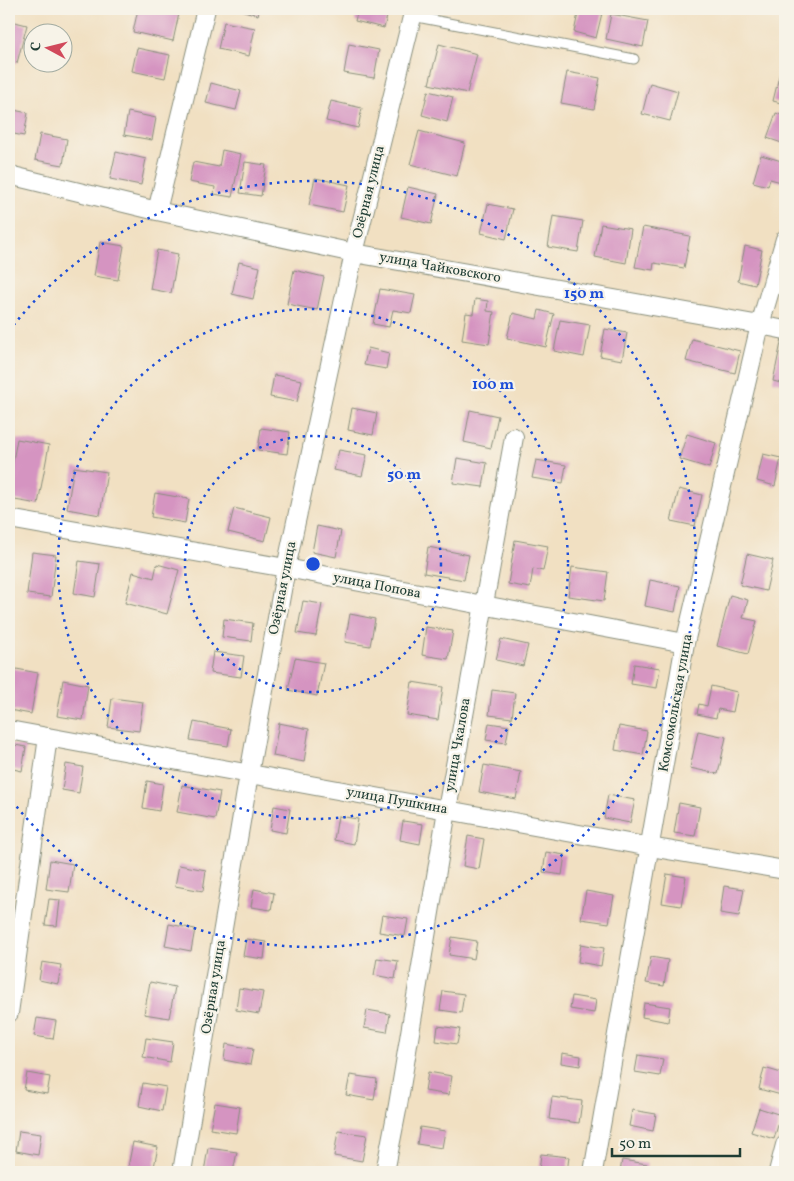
<svg xmlns="http://www.w3.org/2000/svg" width="794" height="1181" font-family="Vollkorn,serif">
	<style>
		.building { fill: #d594c1 }
		.lines { fill: none; stroke-linecap: round; stroke-linejoin: round }
		.lane-casing { stroke: #888e7b; stroke-width: 11 }
		.street-casing { stroke: #888e7b; stroke-width: 20 }
		.lane { stroke: #fff; stroke-width: 9 }
		.street { stroke: #fff; stroke-width: 18 }
		.ring { fill: none; stroke: #1d4ed8; stroke-width: 2.5; stroke-dasharray: 2.5 5 }
		.labels { text-anchor: middle; dominant-baseline: central; stroke-width: 4.5; stroke-linejoin: round; paint-order: stroke }
		.street-label { font-size: 14px; fill: #1f3d34; stroke: #f7f3e8 }
		.centre { fill: #1d4ed8; stroke: #f7f3e8; stroke-width: 2.5 }
		.ring-label { font-size: 15px; text-anchor: middle; font-weight: bold; fill: #1d4ed8; stroke: #f7f3e8; stroke-width: 4.5; stroke-linejoin: round; paint-order: stroke }
	</style>
	<rect width="100%" height="100%" fill="#f7f3e8"/>
	<filter id="ink" filterUnits="userSpaceOnUse"><feTurbulence type="fractalNoise" baseFrequency=".02" numOctaves="2"/><feDisplacementMap in="SourceGraphic" scale="10" xChannelSelector="R" yChannelSelector="G"/><feConvolveMatrix kernelMatrix="1 2 1 2 8 2 1 2 1" color-interpolation-filters="sRGB"/></filter>
	<filter id="wash" filterUnits="userSpaceOnUse"><feTurbulence type="fractalNoise" baseFrequency=".0096" numOctaves="4" result="noise"/><feDisplacementMap in="SourceGraphic" scale="20" xChannelSelector="R" yChannelSelector="G"/><feGaussianBlur stdDeviation="1.12" result="paint"/><feColorMatrix in="noise" values="0 0 0 0 0 0 0 0 0 0 0 0 0 0 0 0 0 1.4 0 .05"/><feComposite in="paint" operator="in"/></filter>
	<g filter="url(#wash)">
		<rect width="100%" height="100%" fill="#f1e0c2"/>
		<g id="blocks">
			<path class="building" d="M138,9H180L173,41L133,32Z
				M237,9H260L258,15Z
				M358,9H389L384,28L355,21Z
				M579,9H603L596,38L574,32Z
				M611,14L648,21L643,47L606,39Z
				M11,21L27,25L17,63L9,61V32Z
				M224,22L255,28L249,56L218,49Z
				M349,44L379,50L374,78L344,73Z
				M439,44L477,54L467,93L429,84Z
				M137,48L170,55L165,78L132,71Z
				M781,68L785,69V104L773,101Z
				M567,72L600,78L594,109L561,103Z
				M211,83L241,91L236,110L206,103Z
				M650,83L678,91L670,121L642,114Z
				M428,91L453,97L447,122L422,115Z
				M331,101L362,108L358,128L326,121Z
				M9,109L28,113L24,136L9,133Z
				M128,112L156,118L152,140L124,135Z
				M776,113L785,116V144L767,138Z
				M419,131L465,143L457,176L410,164Z
				M40,134L67,139L63,165L35,160Z
				M222,150L241,154L232,197L214,194L215,187L189,182L193,162L219,167Z
				M116,152L146,159L141,185L110,179Z
				M761,155L785,162V168L781,182L770,179L768,186L753,182Z
				M245,162L266,165L261,196L240,193Z
				M315,178L349,185L343,212L309,205Z
				M408,187L438,194L431,224L401,217Z
				M488,204L513,209L506,239L481,233Z
				M553,216L583,221L578,252L548,247Z
				M601,224L631,229L626,263L595,257Z
				M643,227L690,236L684,268L654,263L653,270L635,267Z
				M100,242L124,246L118,280L94,276Z
				M745,246L762,250L755,285L738,281Z
				M157,250L178,254L171,293L150,289Z
				M239,262L260,267L253,299L232,294Z
				M294,270L324,277L317,310L287,304Z
				M380,289L415,295L411,313L393,310L389,327L373,324Z
				M475,299L488,301L487,311L494,312L489,344L462,340L466,313L473,314Z
				M539,310L554,314L546,347L507,338L513,313L537,319Z
				M560,320L590,325L584,357L554,351Z
				M605,329L627,333L622,360L600,356Z
				M782,338L785,339V384L773,381Z
				M692,339L740,351L735,373L686,361Z
				M368,348L389,353L386,369L364,365Z
				M274,375L302,380L297,402L270,397Z
				M352,408L377,413L373,435L348,430Z
				M470,410L498,416L491,448L464,442Z
				M261,428L290,432L287,454L258,450Z
				M687,434L716,443L709,468L679,459Z
				M17,439L49,445L38,504L9,499V483Z
				M339,450L367,455L362,476L334,470Z
				M763,454L781,458L775,486L757,481Z
				M457,458L487,463L483,487L453,483Z
				M536,460L566,465L563,483L532,478Z
				M74,467L107,472L100,515L67,509Z
				M679,489L702,495L695,526L671,521Z
				M155,493L189,499L185,523L151,517Z
				M234,508L271,517L265,541L228,532Z
				M317,526L341,531L336,557L312,552Z
				M515,540L548,546L543,571L533,569L530,588L508,584Z
				M428,547L469,555L464,580L424,573Z
				M32,552L56,555L51,597L27,594Z
				M747,554L773,560L766,591L740,585Z
				M79,561L100,564L95,597L74,593Z
				M157,564L179,570L167,614L125,603L133,572L154,578Z
				M572,567L608,572L604,601L568,596Z
				M650,580L680,586L675,612L645,606Z
				M730,595L748,600L743,618L757,621L748,654L717,646Z
				M303,601L322,604L316,636L297,633Z
				M350,614L375,619L370,646L345,642Z
				M224,619L253,623L251,641L222,637Z
				M426,627L453,631L448,659L422,655Z
				M501,639L528,645L523,666L496,660Z
				M213,652L244,656L241,677L210,673Z
				M295,658L324,663L317,696L288,690Z
				M634,664L660,668L657,688L631,684Z
				M11,668L38,673L31,714L9,710V683Z
				M63,680L88,685L83,720L57,716Z
				M412,682L443,687L438,720L407,715Z
				M711,686L737,692L733,712L718,709L716,718L697,714L699,704L707,706Z
				M492,690L515,693L512,718L489,715Z
				M112,698L143,702L139,731L108,727Z
				M194,722L231,729L228,746L190,740Z
				M279,723L309,729L304,762L273,756Z
				M489,723L509,726L506,743L486,740Z
				M619,726L647,731L643,755L615,750Z
				M698,731L726,737L718,774L690,768Z
				M9,744L26,747L22,771L9,768Z
				M66,764L83,767L79,793L62,790Z
				M484,765L521,772L516,799L479,792Z
				M147,781L163,784L159,811L143,808Z
				M182,785L220,792L215,819L177,812Z
				M608,795L635,800L630,823L604,818Z
				M679,803L700,807L695,836L674,833Z
				M274,806L290,809L286,833L270,830Z
				M338,816L358,819L354,844L334,840Z
				M403,821L423,824L420,844L400,840Z
				M468,836L484,839L479,869L463,866Z
				M546,852L565,855L562,875L543,872Z
				M50,860L73,864L69,892L46,889Z
				M179,865L206,870L203,891L175,886Z
				M667,874L686,877L681,906L662,903Z
				M724,886L744,889L739,916L720,913Z
				M254,889L274,893L271,910L251,907Z
				M586,891L614,896L609,923L581,919Z
				M49,899L60,900L57,926L45,925Z
				M382,915L408,919L405,936L379,932Z
				M169,924L195,929L191,951L165,946Z
				M452,937L477,941L474,959L449,955Z
				M246,939L266,942L264,959L243,956Z
				M581,944L604,948L601,966L578,962Z
				M651,957L668,960L664,986L646,983Z
				M377,958L398,961L395,979L374,975Z
				M42,962L61,965L58,984L39,980Z
				M150,982L175,987L169,1018L144,1014Z
				M239,988L263,992L259,1014L236,1010Z
				M443,991L464,994L461,1013L440,1010Z
				M572,996L596,1000L594,1013L570,1009Z
				M644,1003L670,1007L668,1022L642,1017Z
				M367,1010L390,1014L387,1032L364,1028Z
				M37,1018L56,1021L53,1039L34,1036Z
				M438,1026L460,1029L457,1044L436,1041Z
				M146,1038L173,1042L170,1062L143,1057Z
				M226,1044L253,1049L250,1065L224,1060Z
				M562,1053L581,1056L580,1066L561,1063Z
				M638,1055L663,1059L660,1076L635,1072Z
				M764,1068L785,1074V1096L759,1089Z
				M428,1072L452,1076L449,1095L425,1091Z
				M27,1073L50,1077L47,1094L24,1090Z
				M350,1075L377,1079L374,1100L346,1095Z
				M143,1083L166,1087L162,1111L139,1106Z
				M552,1097L582,1101L579,1123L549,1119Z
				M215,1103L240,1107L236,1133L210,1129Z
				M759,1108L781,1115L774,1139L751,1132Z
				M632,1110L656,1114L653,1131L629,1126Z
				M420,1127L445,1131L442,1148L417,1144Z
				M19,1131L41,1134L38,1155L16,1151Z
				M338,1131L367,1135L362,1161L334,1156Z
				M133,1142L158,1147L153,1172L128,1167Z
				M208,1148L237,1152L233,1172H204Z
				M541,1154L569,1157L567,1172H539Z
				M622,1160L647,1164L646,1172H620Z"/>
		</g>
	</g>
	<g filter="url(#ink)">
		<use href="#blocks" fill-opacity="0" stroke="#888e7b" stroke-width="1"/>
		<g class="lines">
			<g class="lane-casing">
				<path id="lane" d="M412,16L634,59"/>
			</g>
			<g class="street-casing">
				<path id="street" d="M9,175L157,211L354,253L760,325L785,330
					M157,211L206,9
					M9,519L286,568L685,643
					M9,730L650,847L785,870
					M9,1013L48,737
					M182,1172L249,774L286,568L354,253L414,9
					M385,1172L398,1105L447,810L514,437
					M593,1172L685,643L760,325L785,239
					M778,1172L785,1145"/>
			</g>
			<use href="#lane" class="lane"/>
			<use href="#street" class="street"/>
		</g>
	</g>
	<g class="ring">
		<circle cx="313" cy="564" r="128"/>
		<circle cx="313" cy="564" r="255"/>
		<path d="M9 331A383 383 0 1 1 9 797"/>
	</g>
	<g class="labels">
		<g class="street-label">
			<text transform="translate(369 192) rotate(-76)">Озёрная улица</text>
			<text transform="translate(440 268) rotate(10)">улица Чайковского</text>
			<text transform="translate(377 586) rotate(11)">улица Попова</text>
			<text transform="translate(283 588) rotate(-79)">Озёрная улица</text>
			<text transform="translate(676 703) rotate(-80)">Комсомольская улица</text>
			<text transform="translate(458 745) rotate(-80)">улица Чкалова</text>
			<text transform="translate(397 801) rotate(10)">улица Пушкина</text>
			<text transform="translate(214 987) rotate(-81)">Озёрная улица</text>
		</g>
	</g>
	<circle cx="313" cy="564" r="8" class="centre"/>
	<g class="ring-label">
		<text x="584" y="298">150 m</text>
		<text x="493" y="389">100 m</text>
		<text x="404" y="479">50 m</text>
	</g>
	<rect width="794" height="1181" fill="none" stroke="#f7f3e8" stroke-width="30"/>
	<g transform="translate(48 48) rotate(277)"><circle r="24" fill="#f7f3e8" stroke="#a1aaa0"/>
	<path d="M0-4L9 19L0 12L-9 19Z" fill="#d1495b"/>
	<text y="-8" font-size="14" font-weight="bold" text-anchor="middle" fill="#1f3d34">С</text>
	</g>
	<path d="M612 1148v8h128v-8" fill="none" stroke="#1f3d34" stroke-width="2.5"/>
	<text x="619" y="1148" font-size="15" fill="#1f3d34" stroke="#f7f3e8" stroke-width="4" paint-order="stroke">50 m</text>
</svg>
